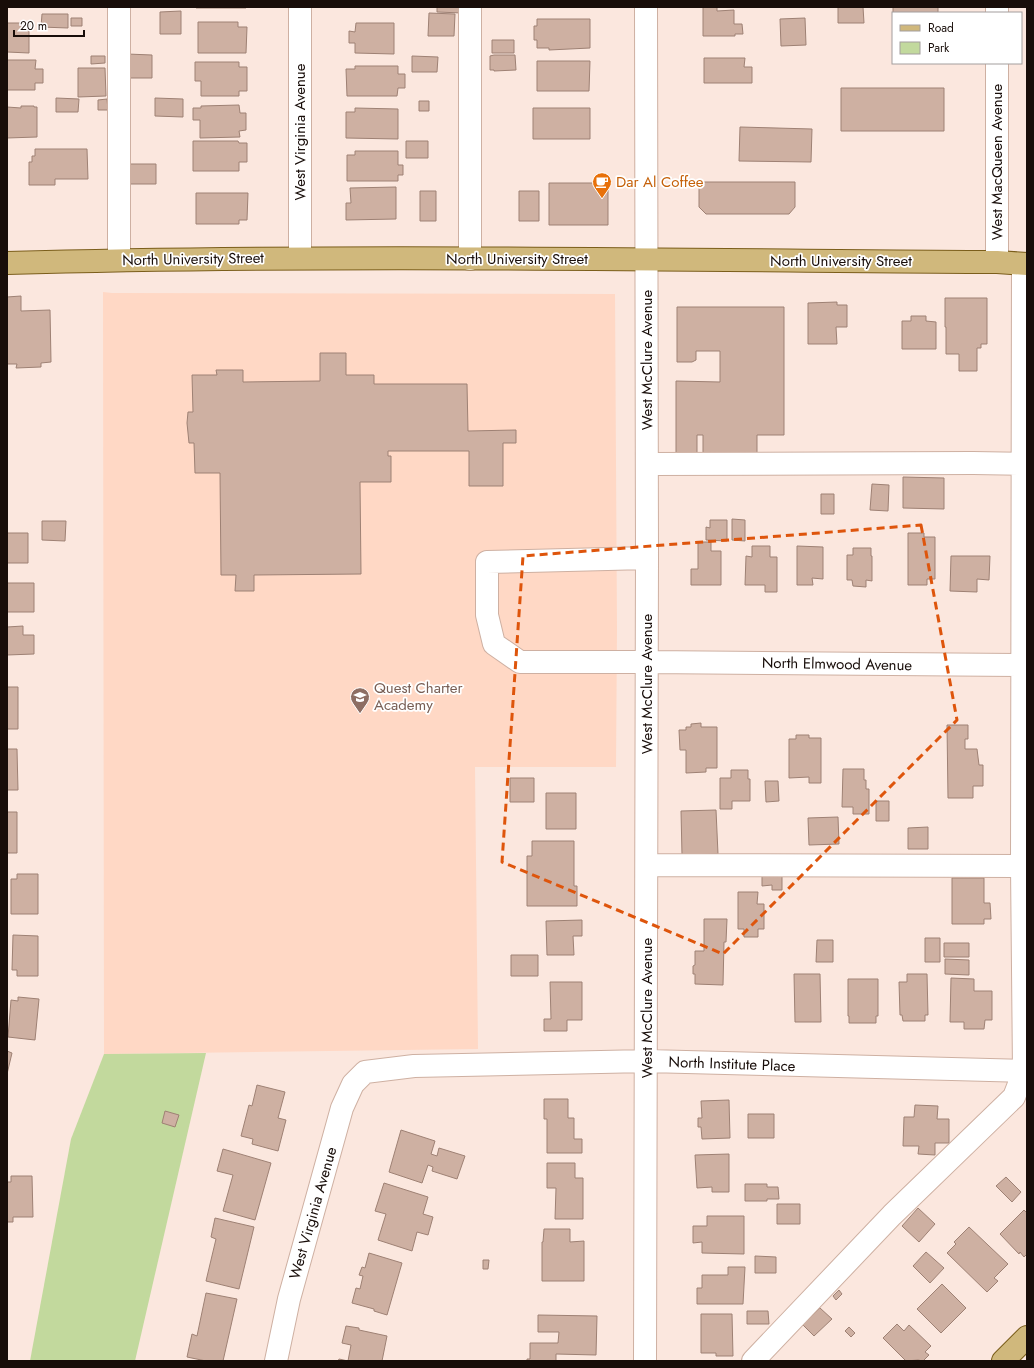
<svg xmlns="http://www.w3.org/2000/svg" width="1034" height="1368" font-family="Jost,sans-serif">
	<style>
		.built { fill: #ffd8c5 }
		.green { fill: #c2d99d }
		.building { fill: #ceb0a2; stroke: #9e8174 }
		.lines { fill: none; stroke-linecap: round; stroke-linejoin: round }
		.minor-casing { stroke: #ceb0a2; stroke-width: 24 }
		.major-casing { stroke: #7b5e1b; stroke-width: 24 }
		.minor { stroke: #fff; stroke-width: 22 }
		.major { stroke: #d0b87c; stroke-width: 22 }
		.marked { fill: none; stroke: #de550c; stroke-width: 3; stroke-dasharray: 8 5; stroke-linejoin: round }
		.labels { text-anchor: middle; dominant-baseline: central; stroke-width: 3.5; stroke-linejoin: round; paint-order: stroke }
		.street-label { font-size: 15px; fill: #180d09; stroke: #fff }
		.food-label { font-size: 15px; fill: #c56008; stroke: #fff; text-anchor: start }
		.education-label { font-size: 15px; fill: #785e54; stroke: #fff; text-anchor: start }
	</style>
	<rect width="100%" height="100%" fill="#fbe7de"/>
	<path class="built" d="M103,292L112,293L615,294L617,629L616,767H475L478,1049L104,1054Z"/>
	<path class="green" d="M206,1053L135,1361H30L71,1139L104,1054Z"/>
	<path class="building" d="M196,7H246V8H196Z
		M437,7H462V13L437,12Z
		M703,7H717V11L734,10V24H742L743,34H735V36H703Z
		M838,7H863L864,23H838Z
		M893,7H938V13H893V18Z
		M181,11V34H160V12Z
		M429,13L455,14L454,36H428Z
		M42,14H68V28L41,27Z
		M71,18H82V26H71Z
		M805,18L806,45L781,46L780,19Z
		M537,19H590V48L549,50V48H537V40H534V26H537Z
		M198,22H238V27H247L246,53H198Z
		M7,23H29V53L7,52Z
		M356,23H394V54L355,53V43H349V31L355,32Z
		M492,40H514V53H492Z
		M127,54L152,55V78H126Z
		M494,55H515L516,70L494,71V70H490V56Z
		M91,56H105V63L91,64Z
		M412,56L438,57L437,72H412Z
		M704,58H745L744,67H752V83H704Z
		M7,60H36L35,69H43V83H35V90H7Z
		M537,61H590L589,91H537Z
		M195,62H239V67H247V91H239V96H201V81H195Z
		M355,66H398V74H405V88H398L397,96H347L346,69H355Z
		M78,68H105L106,96L78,97Z
		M841,88H944V131H841Z
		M56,98L79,99L78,112H56Z
		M155,98L183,99V117L155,116Z
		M107,99L108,110H98V100Z
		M419,101H429V111H419Z
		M239,105L240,113H246V130L239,131L240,137L200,138V120H193V108H201V106Z
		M21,106H34V107H37V137L7,138V107L21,108Z
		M355,108L398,109V139L346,138V112H355Z
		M533,108H590V139H533Z
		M740,127L812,129L811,162L739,161Z
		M193,141H238L239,143H247V162H239V171H193Z
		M406,141H428V158H406Z
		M35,149H87L88,179H55V185H29V162H32V156H35Z
		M355,151H398V165H403V175H398V181H347V155H355Z
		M129,164H156V184H129Z
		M699,182H795V207L789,214H706L699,207Z
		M549,183H608V225H549Z
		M396,187V219L346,220V203H351L350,188Z
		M420,191H436V221H420Z
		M519,191H539V221H519Z
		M196,193H248L247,220H239V224H196Z
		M21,296V311L50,310L51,362L41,363V367L16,368L17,364H7V297Z
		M945,298H987V344H981V348H977V371H959V354H946V327H945Z
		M837,302V305H847V327H836L837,344H808V303Z
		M677,307H784V435H757V457H703V435H697V454H676V381L720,382V351H696V360L692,362H677Z
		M911,316H926V321L936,322V349H902V321H911Z
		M320,353H346V375H374V384H467L468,431L516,430V443H503V486H469V451H388V456H391V482H360L361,574L254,575V591H235L236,575H221L220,473H195L194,443H189L187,423L188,412H193L192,375H217L216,370H243V382L320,381Z
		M903,477L944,478V509L903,508Z
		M872,484L889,485L888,511L870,510Z
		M821,494H834V514H821Z
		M732,519L745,520V541L732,540Z
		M710,520H727V541L706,540V527L710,528Z
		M42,521H66L65,541L42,540Z
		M7,533H28V563H7Z
		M908,533H924V537H935V579H927V585H908Z
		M698,542H711V551H721V585H691V569H698Z
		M752,546H770V557H777V592H765V585H745L746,556L752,557Z
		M797,546L823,547V579L812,578L813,585H797Z
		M853,548H871V556H872V581L866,580V587L853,586L852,580H847V555H853Z
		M951,556H990L989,580L977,579V592L950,591Z
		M7,583H34V612H7Z
		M23,626V635H34V654L7,655V627Z
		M7,687H18V729H7Z
		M701,723V727H717V768H706V772L686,773V750H680L679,730H686V727H691V724Z
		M947,725H968V739H965V749H977L979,765H983V786H973V798H948Z
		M796,735H809V738H821V783H809V777L789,778V739H796Z
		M7,749H17L18,790H7Z
		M843,769H864V780H866V789H869V814H853V807H842Z
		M731,770H748V779H750V801H732V809H720V778H731Z
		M510,778H534V802H510Z
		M765,781H778L779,801L766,802Z
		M546,793H576V829H546Z
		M876,801H889V821H876Z
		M716,810L718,854L682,855L681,811Z
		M7,812H17V853H7Z
		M838,817L839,844L809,845L808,818Z
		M928,827V849H908V828Z
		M532,841H574V886H577V906H527V856H532Z
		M782,872V890H772V885L762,886V874Z
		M17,874H38V914H11V879H17Z
		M952,878H984V903H990L991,919H984V924H952Z
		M738,892H758L757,904H764V929H758V937H744V929H738Z
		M704,919H727L726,942H724L723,985L695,984V974H693V966L695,965V951H704Z
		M582,920V936H573L574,955H547L546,921Z
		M13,935L38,936V976H17V970H12Z
		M925,938H940V962H925Z
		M817,940H833V962H816Z
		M944,943H969V957H944Z
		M511,955H538V976H511Z
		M945,959L969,960V975L945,974Z
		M794,974H820L821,1022H795Z
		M907,974H927L928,1015H925V1021H903L902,1015H900L899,982H907Z
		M951,978L974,979V991H992V1020H985L984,1029H964V1022H950Z
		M848,979H878V1016H876V1023H849V1016H848Z
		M550,982H582V1020H567V1031H544V1019H551Z
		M18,997L39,999L35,1040L8,1037L11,1000L18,1001Z
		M7,1051L12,1053L7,1074Z
		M257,1085L285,1092L278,1118L286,1120L278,1151L252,1144L253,1139L241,1136L249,1105L252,1106Z
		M544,1099H568V1118H574V1139H582V1153H547V1119H544Z
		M729,1100L730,1138L702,1139L701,1127H698V1118H702L701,1101Z
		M915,1105L938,1106L937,1119H949V1143H935V1155L918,1154L919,1146H903L904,1117H914Z
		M165,1111L179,1115L175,1127L162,1123Z
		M748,1114H774V1138H748Z
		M401,1130L435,1141L431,1154L437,1156L439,1148L465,1156L457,1179L432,1171L433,1167L428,1165L422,1183L389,1172Z
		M223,1149L271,1163L255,1220L223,1211L233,1175L217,1171Z
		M729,1154V1192H712V1187L697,1188L695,1155Z
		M547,1163H575V1178H583V1219H555L556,1188H547Z
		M11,1176H32L33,1217H13V1222H7V1182H11Z
		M1006,1177L1021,1192L1012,1202L996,1186Z
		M384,1183L428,1197L423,1214L433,1217L428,1235L417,1232L412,1251L378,1240L386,1214L375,1211Z
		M745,1184H767V1187H778L779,1199H767V1201H745Z
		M777,1204H800V1224H777Z
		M918,1208L935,1224L919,1242L902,1226Z
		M1024,1210L1027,1213V1254L1024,1257L1020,1252L1019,1254L1000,1234Z
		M707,1216H744V1254L702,1253V1242L693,1243V1226H707Z
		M215,1218L254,1227L239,1289L206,1281L216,1239L211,1237Z
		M969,1227L1008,1264L994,1278L998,1281L987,1292L947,1253L956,1244L954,1242Z
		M544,1229H570V1242L584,1241V1281H542V1242H543Z
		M926,1252L944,1268L930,1283L913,1266Z
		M369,1253L402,1263L387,1315L374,1311V1309L352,1303L356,1288L360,1289L363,1276L359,1275L362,1267L365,1268Z
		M755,1256L776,1257V1273H755Z
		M483,1260H489L488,1269H483Z
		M728,1267H745L743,1304H697V1288H702V1275H728Z
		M942,1284L966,1308L941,1333L917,1309Z
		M839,1290L842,1294L836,1300L833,1296Z
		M206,1293L237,1299L223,1361H206L187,1357L192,1334L197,1336Z
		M820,1308L832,1319L814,1336L803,1325Z
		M747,1311H768L769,1324H747Z
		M701,1314H732L733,1356H716V1353H701Z
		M538,1315L597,1316L596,1355L556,1354V1361H527V1359H530V1343H558L559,1332H538Z
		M897,1324L904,1331L909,1325L931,1346L925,1352L929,1355L923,1361L918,1360L906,1361L883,1338Z
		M346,1326L359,1328V1330L387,1336L382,1361H338L339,1359L348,1361L351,1345L342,1343Z
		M849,1327L855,1333L851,1337L845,1331Z"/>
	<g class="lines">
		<g class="minor-casing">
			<path id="minor" d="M119,7V260
				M300,7V258
				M470,7V259
				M997,7V13
				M997,63V262
				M1023,264L1022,866L1024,1071
				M647,464L973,463L1027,464
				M647,558L487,562V615L494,644L520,662H647L1027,665
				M647,865L1027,866
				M276,1361L289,1299L342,1108L353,1084L365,1072L414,1066L647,1061L1024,1071L1027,1075
				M645,1361L647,558L646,7
				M753,1361L892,1215L1014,1097L1024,1071L1027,1069"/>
		</g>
		<g class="major-casing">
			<path id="major" d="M7,263C337,254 667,260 997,262L1027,264
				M1003,1361L1027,1337"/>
		</g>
		<use href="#minor" class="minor"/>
		<use href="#major" class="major"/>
	</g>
	<path class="marked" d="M921,525L957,720L723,954L502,862L523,556Z"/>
	<defs>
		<g id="cafe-pin" transform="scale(1)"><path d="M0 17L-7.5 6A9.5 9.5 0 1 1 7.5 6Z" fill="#e8710a" stroke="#fff"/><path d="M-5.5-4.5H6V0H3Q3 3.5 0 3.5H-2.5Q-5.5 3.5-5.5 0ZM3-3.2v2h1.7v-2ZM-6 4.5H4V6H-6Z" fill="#fff"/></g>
		<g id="school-pin" transform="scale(1)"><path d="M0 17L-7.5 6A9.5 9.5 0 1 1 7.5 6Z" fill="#8d6e63" stroke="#fff"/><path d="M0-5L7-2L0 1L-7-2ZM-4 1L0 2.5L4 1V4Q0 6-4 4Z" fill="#fff"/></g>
	</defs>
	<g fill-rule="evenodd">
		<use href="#cafe-pin" x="602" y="182"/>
		<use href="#school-pin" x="360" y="697"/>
	</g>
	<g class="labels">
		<g class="street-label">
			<text transform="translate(300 132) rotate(-90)">West Virginia Avenue</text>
			<text transform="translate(997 162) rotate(-90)">West MacQueen Avenue</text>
			<text transform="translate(193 259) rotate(-1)">North University Street</text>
			<text x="517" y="259">North University Street</text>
			<text x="841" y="261">North University Street</text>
			<text transform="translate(647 360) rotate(-90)">West McClure Avenue</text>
			<text transform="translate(837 664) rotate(1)">North Elmwood Avenue</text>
			<text transform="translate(647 684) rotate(-90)">West McClure Avenue</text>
			<text transform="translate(647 1008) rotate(-90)">West McClure Avenue</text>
			<text transform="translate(732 1064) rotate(2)">North Institute Place</text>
			<text transform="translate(313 1213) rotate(-74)">West Virginia Avenue</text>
		</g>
		<g class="food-label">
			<text x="616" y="182">Dar Al Coffee</text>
		</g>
		<g class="education-label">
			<text x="374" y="688">Quest Charter<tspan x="374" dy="17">Academy</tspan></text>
		</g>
	</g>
	<rect width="1034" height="1368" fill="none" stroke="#180d09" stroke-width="16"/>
	<rect x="892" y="12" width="130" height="52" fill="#ffffff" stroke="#a39e9d"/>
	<rect x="900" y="25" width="20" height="6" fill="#d0b87c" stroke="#a39e9d"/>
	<text x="928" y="32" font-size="12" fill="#180d09">Road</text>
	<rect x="900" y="42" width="20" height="12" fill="#c2d99d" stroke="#a39e9d"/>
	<text x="928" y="52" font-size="12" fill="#180d09">Park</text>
	<path d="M14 30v6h70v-6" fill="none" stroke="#180d09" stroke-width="2"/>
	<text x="20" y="30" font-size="12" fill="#180d09" stroke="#ffffff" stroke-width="3" paint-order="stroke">20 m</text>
</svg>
